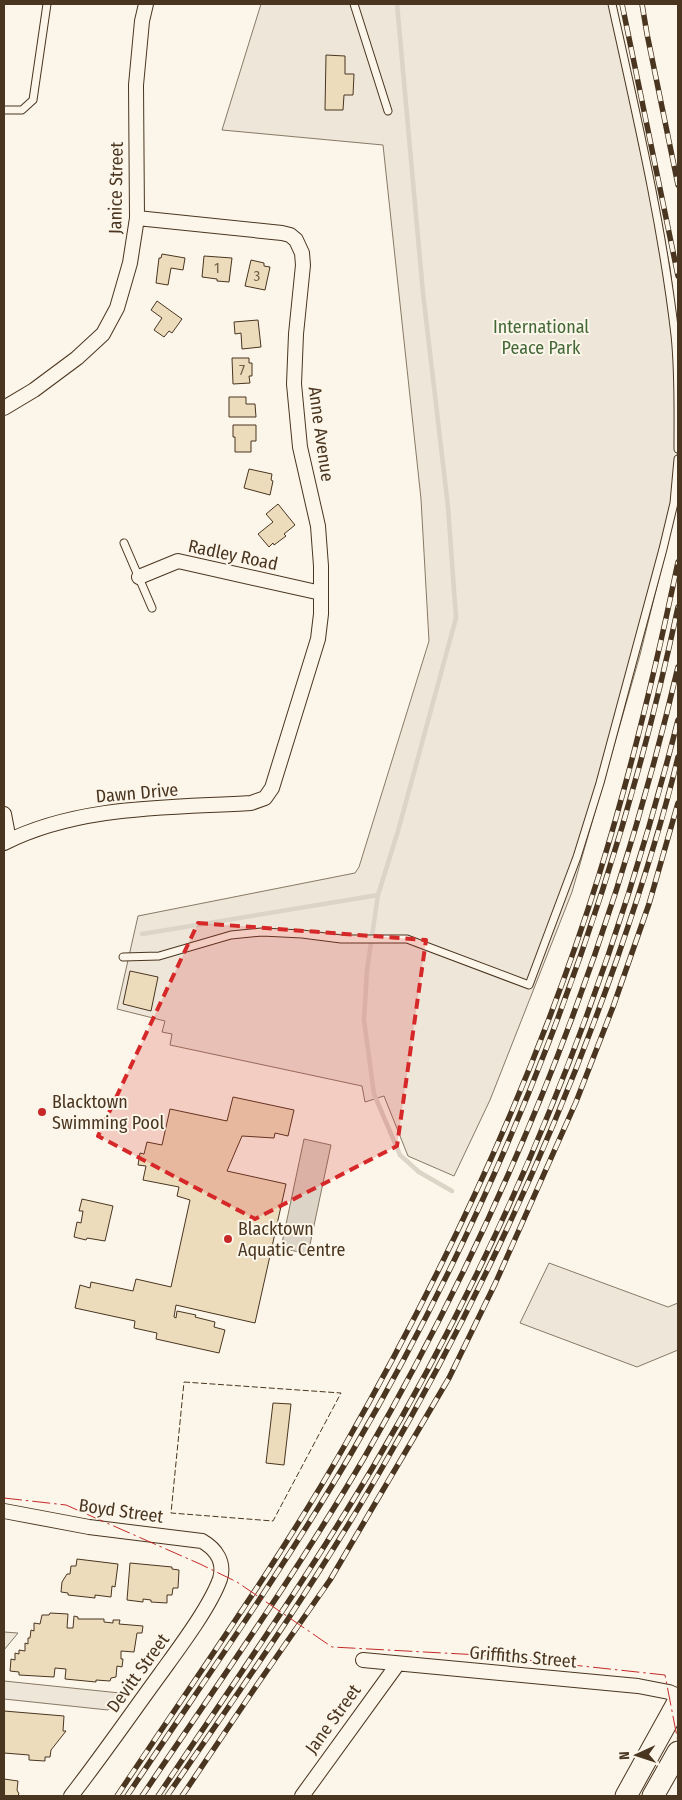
<svg xmlns="http://www.w3.org/2000/svg" width="682" height="1800" font-family="'Fira Sans Condensed',sans-serif">
	<style>
		.green { fill: #ede6d9; stroke: #887966 }
		.water { fill: #dcd4c6; stroke: #887966 }
		.lines { fill: none; stroke-linecap: round; stroke-linejoin: round }
		.stream { stroke: #dcd4c6; stroke-width: 4.5 }
		.building { fill: #ecdcbc; stroke: #4a3520 }
		.service-casing { stroke: #4a3520; stroke-width: 9 }
		.minor-casing { stroke: #4a3520; stroke-width: 16 }
		.primary-casing { stroke: #4a3520; stroke-width: 23 }
		.service { stroke: #fbf6e9; stroke-width: 7 }
		.minor { stroke: #fbf6e9; stroke-width: 14 }
		.primary { stroke: #fbf6e9; stroke-width: 21 }
		.rail-casing { stroke: #4a3520; stroke-width: 5.5 }
		.rail { stroke: #fbf6e9; stroke-width: 4; stroke-dasharray: 11; stroke-linecap: butt }
		.fence { stroke: #4a3520; stroke-width: 1; stroke-dasharray: 6 2.5; stroke-linecap: butt }
		.power { stroke: #c62828; stroke-width: 1; stroke-dasharray: 18 4 2.5 4; stroke-linecap: butt }
		.marked { fill: #d62828; fill-opacity: 0.2; stroke: #d62828; stroke-width: 4; stroke-dasharray: 10 6; stroke-linejoin: round }
		.poi-dot { fill: #c62828; stroke: #fbf6e9; stroke-width: 2 }
		.labels { text-anchor: middle; dominant-baseline: central; stroke-width: 4; stroke-linejoin: round; paint-order: stroke }
		.number-label { font-size: 15px; fill: #725f47 }
		.street-label { font-size: 18px; fill: #4a3520; stroke: #fbf6e9 }
		.park-label { font-size: 18px; fill: #436837; stroke: #fbf6e9 }
		.poi-label { font-size: 18px; fill: #4a3520; stroke: #fbf6e9; text-anchor: start }
	</style>
	<rect width="100%" height="100%" fill="#fbf6e9"/>
	<path class="green" d="M261,4H614L670,267L678,338L677,505L640,655L572,892L490,1100L454,1176L408,1156L384,1096L365,1102L362,1086L170,1045L172,1034L162,1032L165,1021L117,1009L138,916L355,873L359,867L429,641L421,499L383,145L222,130Z
		M549,1263L668,1307L678,1303V1350L637,1367L520,1323Z
		M4,1632L18,1633L4,1650Z
		M4,1681L120,1693L108,1710L4,1699Z"/>
	<path class="water" d="M304,1139L331,1145L308,1254L281,1248Z"/>
	<g class="lines">
		<path class="stream" d="M397,4L423,293L448,507L456,618L398,831L378,895L367,970L364,1020L374,1094L400,1155L419,1172L452,1191
			M142,934L378,895"/>
	</g>
	<path class="building" d="M326,55L345,56V74H354L353,95H344L343,110H325Z
		M162,254L185,258L183,270L171,268L168,285L156,283L159,258H161Z
		M204,256L232,258L229,282L217,281V279L202,277Z
		M251,260L264,263V266L270,267L265,290L245,286Z
		M157,301L182,319L172,333L169,331L164,337L154,330L162,318L151,310Z
		M258,320L261,347L242,349L241,333L235,334L234,322Z
		M232,358H249V363H252V376H249L250,383L233,384Z
		M229,397H246V404H255L256,417H229Z
		M233,425H256V441H251V452H235V437H233Z
		M249,469L272,474L271,480L273,481L270,495L244,488Z
		M278,504L295,525L284,534L286,536L274,545L273,543L269,547L258,534L273,522L266,514Z
		M130,971L158,977L151,1011L123,1004Z
		M233,1097L294,1110L288,1136L275,1133L274,1138L242,1136L227,1171L286,1184L255,1323L176,1305L174,1317L176,1318L177,1311L196,1315L195,1317L215,1322L214,1327L225,1330L219,1353L156,1339L157,1333L134,1328L135,1321L75,1308L80,1285L90,1288L91,1282L133,1291L136,1279L171,1287L190,1200L177,1196L179,1187L143,1180L146,1166L138,1165L140,1153L144,1154L147,1142L162,1145L170,1109L227,1121Z
		M82,1199L113,1206L105,1241L87,1238L86,1240L74,1237L77,1222L81,1223L83,1211H79Z
		M273,1403L291,1404L284,1465L266,1463Z
		M77,1559L118,1564L115,1587L112,1586L111,1597L95,1595V1598L68,1595V1593L61,1592L62,1582L67,1574H70L71,1566H76Z
		M130,1563L172,1567V1569L179,1570L178,1588H173L172,1595H167V1603L151,1602V1600L143,1599V1602L127,1600Z
		M50,1613L68,1614L67,1628H73L74,1616L78,1617V1619H104V1622L113,1623V1620H120L119,1624L143,1626L142,1633H137L134,1652L121,1651V1659H123L122,1667L117,1666L116,1677L111,1678L110,1681L96,1680V1682L65,1679L66,1669L55,1668L54,1677L19,1675V1672L10,1671L11,1659L15,1660V1653L19,1654V1650L25,1651V1643L28,1644V1638H30L31,1630L34,1631V1623L40,1624L42,1615H49Z
		M4,1711L64,1716L63,1731H66L51,1750L50,1757H45V1761L29,1760V1755L4,1753Z
		M4,1779L18,1781L17,1790L19,1794L17,1796H4Z"/>
	<g class="lines">
		<g class="service-casing">
			<path id="service" d="M354,4L388,111
				M612,4C636,113 662,223 675,335C679,372 678,411 678,449
				M4,110H22L33,100L47,4
				M124,543L152,608
				M123,957L159,956L231,935L262,932L302,934L341,939H407L529,985L577,857L600,783L663,549L674,503L678,459"/>
		</g>
		<g class="minor-casing">
			<path id="minor" d="M4,408L34,390L77,358L103,334L117,308L130,263L137,218L136,85L142,21L146,4
				M139,577L178,561L321,593
				M4,814L9,840
				M4,843C79,805 168,808 251,803L265,798L272,788L318,639L321,614V566L318,526L300,447L294,384L296,334L303,265L302,253L296,240L290,235L282,233L137,218
				M4,1511L89,1527L202,1541C216,1549 225,1562 220,1579C210,1607 179,1648 161,1673C131,1714 102,1756 71,1796
				M363,1660L638,1686L669,1692L678,1696
				M302,1796L397,1665"/>
		</g>
		<g class="primary-casing">
			<path id="primary" d="M626,1796L678,1702
				M653,1796L678,1752"/>
		</g>
		<use href="#service" class="service"/>
		<use href="#minor" class="minor"/>
		<use href="#primary" class="primary"/>
		<g class="rail-casing">
			<path id="rail" d="M622,4L678,276
				M642,4L647,34L678,185
				M117,1796C194,1680 276,1566 345,1445C448,1265 537,1073 599,875C631,772 656,668 678,562
				M127,1796C203,1682 283,1570 352,1452C505,1190 615,903 678,607
				M142,1796C217,1685 296,1574 364,1458C507,1211 613,945 678,667
				M158,1796C231,1687 306,1580 373,1467C510,1235 612,981 678,720
				M167,1796C241,1689 317,1581 382,1468C476,1306 555,1136 617,959C640,892 662,825 678,757
				M182,1796L259,1682L330,1580L449,1378L495,1284L576,1102L613,1007L649,904L678,803"/>
		</g>
		<use href="#rail" class="rail"/>
		<path class="fence" d="M184,1382L341,1393L273,1521L171,1513Z"/>
		<path class="power" d="M4,1498L66,1505L200,1564L237,1582L332,1647L480,1655L665,1675L678,1742"/>
	</g>
	<path class="marked" d="M198,923L426,940L397,1146L255,1219L98,1136Z"/>
	<g class="poi-dot">
		<circle cx="42" cy="1112" r="5"/>
		<circle cx="228" cy="1239" r="5"/>
	</g>
	<g class="labels">
		<g class="number-label">
			<text x="217" y="268">1</text>
			<text x="257" y="276">3</text>
			<text x="242" y="370">7</text>
		</g>
		<g class="street-label">
			<text transform="translate(116 188) rotate(-89)">Janice Street</text>
			<text transform="translate(321 434) rotate(82)">Anne Avenue</text>
			<text transform="translate(233 555) rotate(12)">Radley Road</text>
			<text transform="translate(137 793) rotate(-5)">Dawn Drive</text>
			<text transform="translate(121 1511) rotate(8)">Boyd Street</text>
			<text transform="translate(523 1657) rotate(5)">Griffiths Street</text>
			<text transform="translate(138 1673) rotate(-54)">Devitt Street</text>
			<text transform="translate(333 1719) rotate(-54)">Jane Street</text>
		</g>
		<g class="park-label">
			<text x="541" y="327">International<tspan x="541" dy="21">Peace Park</tspan></text>
		</g>
		<g class="poi-label">
			<text x="52" y="1102">Blacktown<tspan x="52" dy="21">Swimming Pool</tspan></text>
			<text x="238" y="1229">Blacktown<tspan x="238" dy="21">Aquatic Centre</tspan></text>
		</g>
	</g>
	<rect width="682" height="1800" fill="none" stroke="#4a3520" stroke-width="10"/>
	<g transform="translate(637 1755) rotate(267)" stroke="#fbf6e9" stroke-width="4" paint-order="stroke">
	<path d="M0-4L9 19L0 12L-9 19Z" fill="#4a3520"/>
	<text y="-8" font-size="14" font-weight="bold" text-anchor="middle" fill="#4a3520">N</text>
	</g>
</svg>
